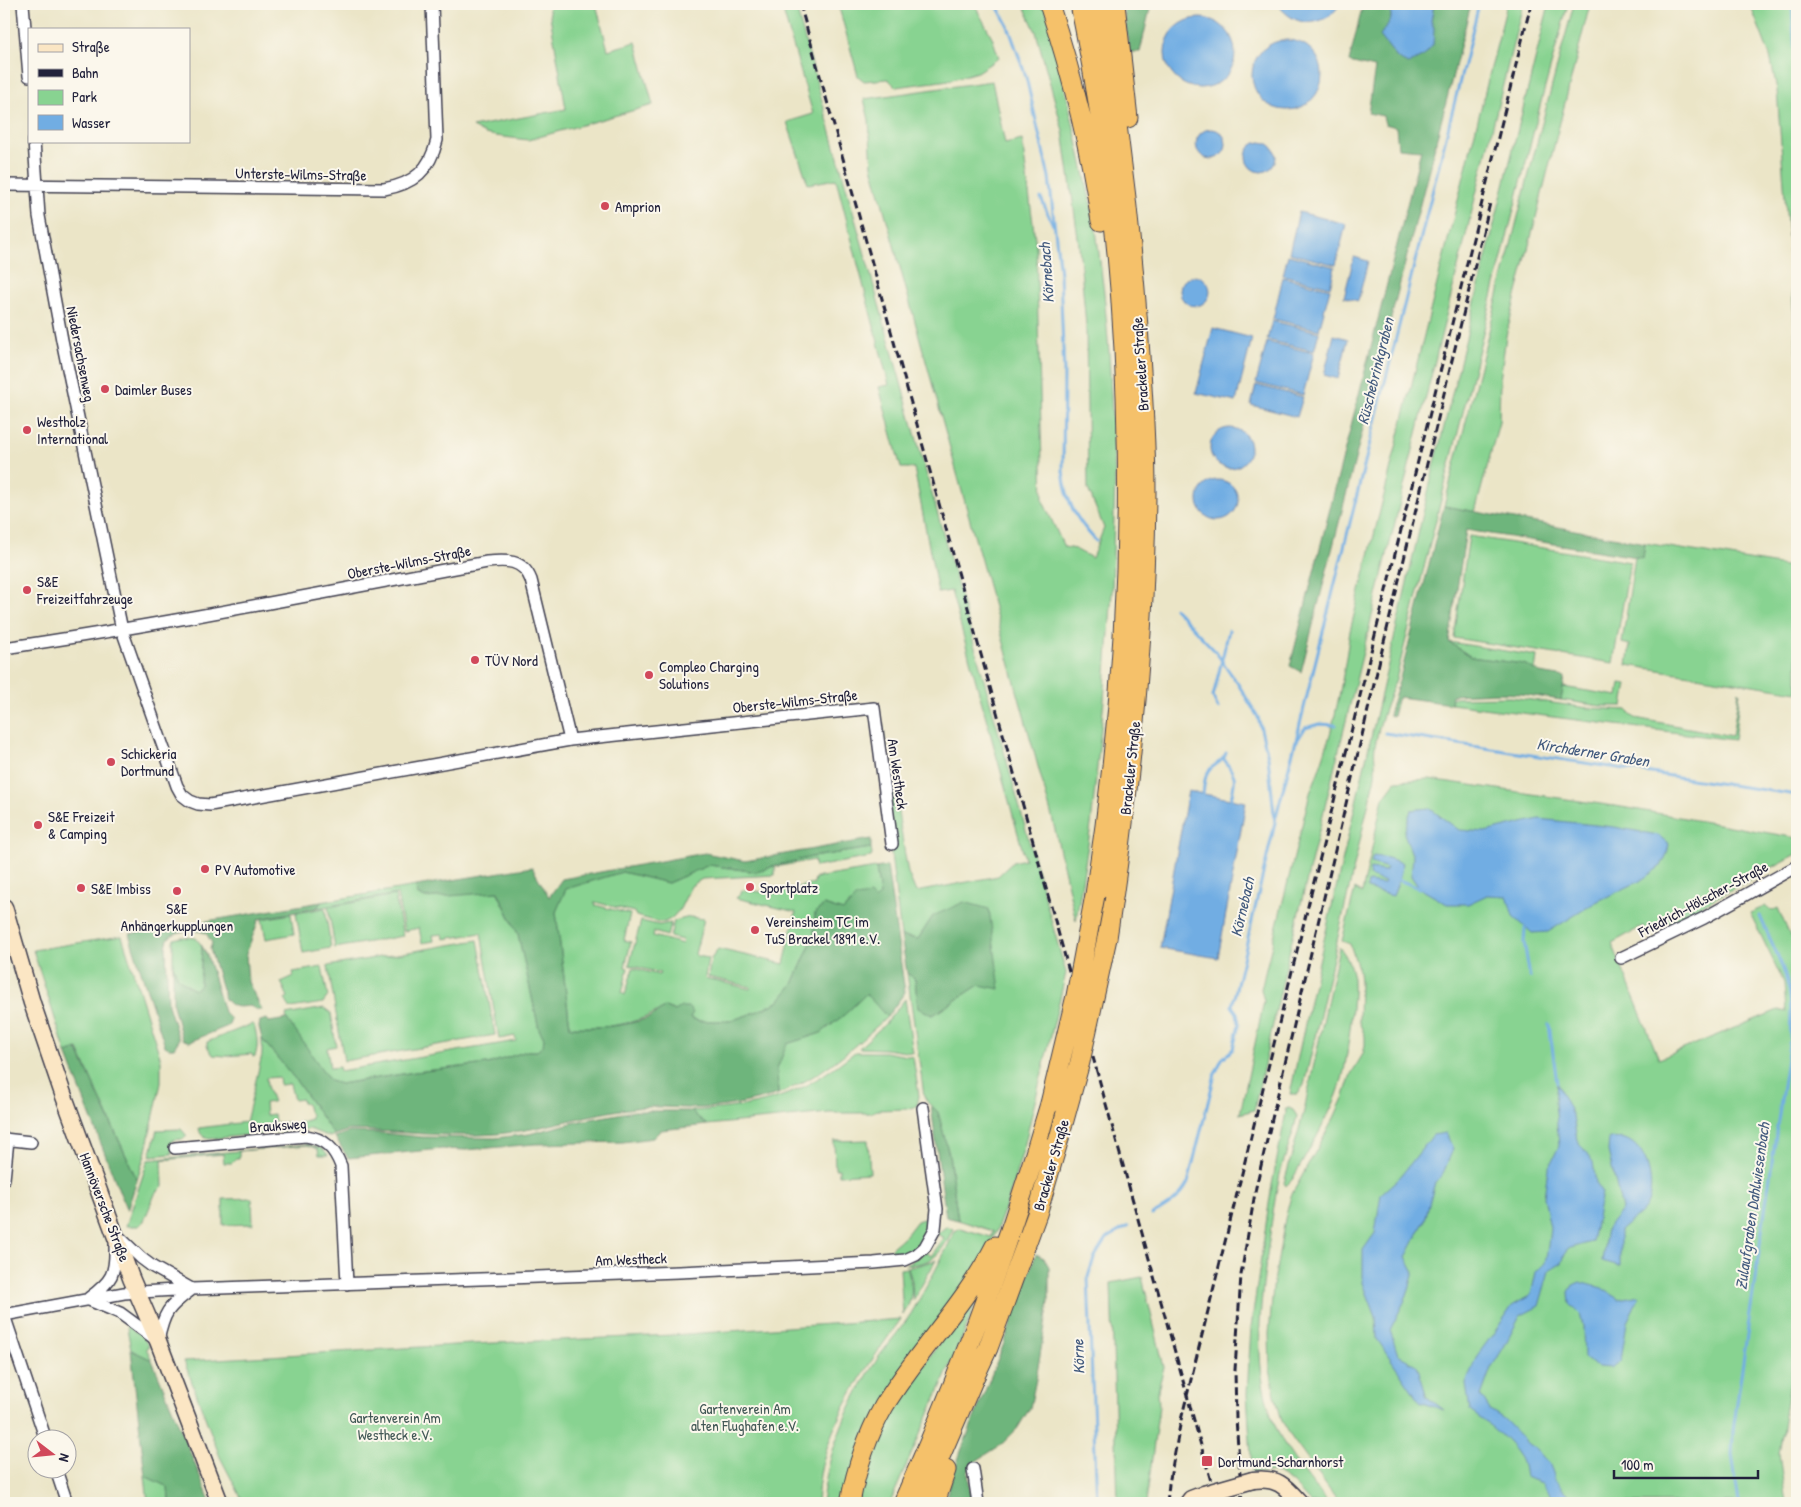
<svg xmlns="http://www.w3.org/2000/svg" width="1801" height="1507" font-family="'Patrick Hand',sans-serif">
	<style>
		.green { fill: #88d391; stroke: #557a66 }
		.forest { fill: #6eb57b; stroke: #486c5b }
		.water { fill: #71ade3; stroke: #4a688f }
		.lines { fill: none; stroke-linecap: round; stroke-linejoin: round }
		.stream { stroke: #71ade3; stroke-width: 3 }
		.minor-casing { stroke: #403f50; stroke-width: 14 }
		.secondary-casing { stroke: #403f50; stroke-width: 19 }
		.trunk-casing { stroke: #403f50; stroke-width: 21 }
		.minor { stroke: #fff; stroke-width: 11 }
		.secondary { stroke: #fbe6c4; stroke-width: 16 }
		.trunk { stroke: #f5c16b; stroke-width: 19 }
		.rail { stroke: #22223b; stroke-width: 3; stroke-dasharray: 8 4; stroke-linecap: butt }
		.secondary-bridge-casing { stroke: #403f50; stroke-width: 19; stroke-linecap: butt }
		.trunk-bridge-casing { stroke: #403f50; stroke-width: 21; stroke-linecap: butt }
		.secondary-bridge { stroke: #fbe6c4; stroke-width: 16 }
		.trunk-bridge { stroke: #f5c16b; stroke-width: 19 }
		.poi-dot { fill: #d1495b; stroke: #fbf7ec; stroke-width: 2 }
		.labels { text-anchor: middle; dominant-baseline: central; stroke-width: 4; stroke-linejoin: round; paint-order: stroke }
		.street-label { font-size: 15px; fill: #22223b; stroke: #fbf7ec }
		.poi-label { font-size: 15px; fill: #22223b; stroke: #fbf7ec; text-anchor: start }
		.park-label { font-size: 15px; fill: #415755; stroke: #fbf7ec }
		.water-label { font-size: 16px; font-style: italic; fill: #425a7e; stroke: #fbf7ec }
	</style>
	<rect width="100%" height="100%" fill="#fbf7ec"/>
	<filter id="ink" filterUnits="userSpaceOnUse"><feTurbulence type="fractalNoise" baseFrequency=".02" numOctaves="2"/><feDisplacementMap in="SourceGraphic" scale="10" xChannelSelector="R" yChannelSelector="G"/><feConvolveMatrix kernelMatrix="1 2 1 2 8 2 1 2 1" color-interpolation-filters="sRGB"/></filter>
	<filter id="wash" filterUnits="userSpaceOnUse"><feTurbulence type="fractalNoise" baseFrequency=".0096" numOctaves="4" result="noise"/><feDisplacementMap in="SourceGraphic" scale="20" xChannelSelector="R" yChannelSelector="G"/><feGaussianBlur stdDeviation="1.12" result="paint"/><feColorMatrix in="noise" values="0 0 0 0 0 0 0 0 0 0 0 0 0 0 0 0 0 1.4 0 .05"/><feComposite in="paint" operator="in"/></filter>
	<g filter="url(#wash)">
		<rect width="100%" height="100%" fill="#ebe5c7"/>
		<path class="green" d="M548,4H596L608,50L636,42L653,105L528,140L496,136L485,134L472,127L566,109Z
			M781,4H795L1066,973L1024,1147L1008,1200L996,1232L985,1255L918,1350L844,1503H822C829,1446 848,1404 880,1355C890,1341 903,1327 912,1312C927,1286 942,1259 955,1231L960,1228L991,1237L993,1231L958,1220L949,1155L938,1112L928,1103L924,1096L907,973L915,979L918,1008L933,1015L979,985L933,916L918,939L901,936L890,847L881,726H883L891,782H893L908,873L916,892L998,876L1013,862L1025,859L951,591L938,593L914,468H901L879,387L889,385L836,179L808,184L787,122L813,114Z
			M838,4H974L992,37L999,58L977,72L949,80L896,87L888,79L864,81L858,76Z
			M1023,4H1044L1052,29L1095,222L1104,293L1109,352L1115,475L1112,592L1104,700L1091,825L1076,921L1052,817L872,166L869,120L864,99L992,81L1005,144L1022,140L1036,246L1043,501L1064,547L1075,549L1092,558L1104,528L1088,489L1086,326L1079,245L1063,131L1036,32Z
			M1507,4H1523L1291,944L1254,1110L1240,1114L1264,1001L1261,989L1310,793C1332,741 1342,687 1350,631Z
			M1549,4H1568L1541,102L1396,679C1388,701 1379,723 1375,746C1373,759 1378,771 1373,784L1304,1085L1298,1094H1290L1311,996L1431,479Z
			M1574,4H1590L1506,336L1500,380L1499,422L1475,512L1444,506C1488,339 1528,171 1574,4Z
			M1750,4H1797V359L1777,90L1770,56Z
			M1469,536L1630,562L1613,663L1454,638Z
			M1645,543L1797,568V692L1627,665L1630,645L1622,643L1635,557L1643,558Z
			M1449,642L1537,656L1535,670L1524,664L1471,657Z
			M1620,683L1627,684L1623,706H1600L1561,700L1563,687L1618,696Z
			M1739,691L1740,692L1734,740L1451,704V698L1511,697L1588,708L1627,710L1635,718L1732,736Z
			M1429,779L1628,808L1797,838V854L1649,934L1643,926L1612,943L1659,1059L1778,1010L1786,1012L1784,983L1750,913L1766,906L1772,911L1778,908L1797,952V1335L1779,1454L1786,1503H1339L1292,1438L1282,1421L1275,1395L1270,1369L1269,1333L1273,1288L1285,1219L1291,1196L1334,1118L1344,1096L1351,1074L1363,1054L1365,1045V1036L1359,1022L1360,983L1359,971L1350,944L1342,941L1355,889L1362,893L1383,798L1396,781Z
			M871,848L872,855L871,857L815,867L814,860L775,867V875L702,879L691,886L680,909L672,918L665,922H659L636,916L634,912L595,902V905L630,914L624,940L631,942L625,967L628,968L622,993L625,995L633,968L659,975L660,973L629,965L641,921L659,925L671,923L667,936L654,932L653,936L683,944L682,940L670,937L674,921L690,917L704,919L695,954L697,956L708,958L705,978L750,989L751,987L708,977L711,959L718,949L784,964L796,912L736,898L741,894L742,890L775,893L814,883L815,878L876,868L880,895L875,900L848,905L843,911L824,905L815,913L814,936L793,984L778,1002L756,1012L730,1021H699L690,1018L681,1008L676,1011L665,1007C635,1026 605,1028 570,1027L556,912L565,889L622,872L668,883L709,865L757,872L774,866L812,857Z
			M416,886L417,894L425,898L497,891L518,934L539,1029L544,1038V1046L537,1051H527L488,1064L415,1072L340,1084L330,1081C321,1068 288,1029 286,1015L324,1008L331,1013L336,1046L327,1048L330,1068L339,1067L340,1071L516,1041L515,1036L499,1039L481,933L444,939L443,934L433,935L434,941L422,943L419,928L404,931L397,894L317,908L321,902Z
			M395,895L403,936L335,948L328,907Z
			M325,908L331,948L303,953L296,913Z
			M291,914L294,934L266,939L262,919Z
			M122,936L161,1060V1083L145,1155L137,1180L78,1049L66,1053L33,950Z
			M182,937L196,938L202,946L200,985L194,990L178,978L173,965V941L174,939Z
			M478,940L495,1035L344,1061L328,966Z
			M1339,947C1347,955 1351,967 1353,978C1354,992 1352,1006 1351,1020C1348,1045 1346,1072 1337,1095C1325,1124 1308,1152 1292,1180L1286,1186L1284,1183L1304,1111Z
			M322,967L328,996L323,1003L290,1008L285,999L288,997L281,982L294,976L293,972Z
			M867,993L887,1017C853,1048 821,1077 778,1094L777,1069L786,1044L821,1033L844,1015Z
			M905,999L913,1053L885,1049L859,1048L885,1024Z
			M252,1024L254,1025C257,1036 259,1045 255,1056L253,1057L252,1054L226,1056L213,1055L207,1046V1042Z
			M262,1039L295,1079L334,1135L330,1137L309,1129L297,1130V1123L311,1119V1114L308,1111L306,1103H303L302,1099L294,1100L290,1084L280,1085L279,1077L266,1078L267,1086L273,1102L265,1103L266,1115L274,1114L275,1123L287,1122L289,1131L209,1139C203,1137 200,1135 199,1128L246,1122L262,1055Z
			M855,1052H885L913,1057L919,1096L917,1106L907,1109L877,1110L870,1113H829L707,1125L691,1111C723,1109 759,1106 790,1093C813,1084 835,1067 855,1052Z
			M1289,1108L1293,1110L1297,1116C1293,1136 1285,1155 1280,1174C1275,1196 1272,1219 1269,1241C1260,1303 1250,1373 1278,1432C1289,1456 1311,1482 1328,1503H1311C1300,1492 1288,1474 1271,1472C1265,1471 1258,1473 1252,1472L1247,1394L1251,1327L1271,1190L1286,1112L1285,1109Z
			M181,1129L187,1136L183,1139L172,1140V1154L150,1156L157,1130Z
			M868,1140L870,1173L839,1175V1169H835L834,1141Z
			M308,1144L323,1149L328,1155H319L318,1149L308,1145L239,1151V1158H236L232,1163H224L223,1154L162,1160L163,1186L155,1194L144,1221L138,1226H126L148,1160Z
			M252,1198L253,1224L223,1225V1199Z
			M923,1219H932C925,1246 916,1253 888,1257L891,1248L906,1235L917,1221Z
			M947,1226L953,1229C941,1254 934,1264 905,1265L926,1252L931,1256L944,1238L937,1234Z
			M936,1260L914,1299H913L912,1281L908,1268Z
			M907,1268C913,1288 914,1297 903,1315L900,1269Z
			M1142,1277L1164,1367L1158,1390L1159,1406L1146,1503H1118L1111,1283Z
			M983,1283L962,1338L890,1503H855L881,1424Z
			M901,1319C869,1363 835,1411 822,1465C819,1477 818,1491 817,1503H244L220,1457L184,1361L472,1344L673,1335Z
			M126,1322L135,1332L138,1330L149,1346L146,1348L152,1360L131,1350Z
			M145,1476L168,1487L169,1500L173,1503H148Z"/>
		<path class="forest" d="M1123,4H1151L1140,52H1129Z
			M1363,4H1388C1395,24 1389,19 1381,36L1398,59L1434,28L1431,21L1434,4H1471L1301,672L1290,666L1421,150L1398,148L1396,127L1385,124L1383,116L1368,113L1375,68L1349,62Z
			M1444,506L1645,543L1643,558L1466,530L1449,642L1471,657L1524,664L1540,673L1565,677L1561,700L1521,694L1499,693L1452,695L1451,704L1400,697L1397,700L1393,716L1389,715L1401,674Z
			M871,839V848L812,857L774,866L757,872L709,865L668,883L622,872L566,889L556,912L570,1027C596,1028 624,1027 648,1018C654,1015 660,1011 665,1007L675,1011L681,1007H688L693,1012L690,1018L699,1021H730L756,1012L778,1002L793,984L814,936L815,913L824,905L843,911L856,897L870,895L875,900L880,895L876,868L887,866L905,992L887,1017L866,994L844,1015L821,1033L787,1044L777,1069L778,1094C756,1101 727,1107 703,1108C681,1109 657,1105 635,1108C588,1113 544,1130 497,1134C448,1138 398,1131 349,1130L334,1135L295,1079L262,1039L259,1027L260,1021L267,1019L269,1022L287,1019L330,1081L340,1084L415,1072L488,1064L527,1051H537L543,1046L544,1038L539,1029L518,934L498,892L425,898L417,894L416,886L532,867L549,897L562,879L705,853L745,861Z
			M321,902L317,908L259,919L246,954L248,982L262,1010H257L250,1006C238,1007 233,1009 225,999L210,949L212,943L206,933C193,929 180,929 168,938L166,947L168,1005L179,1040L174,1048H169L165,1046L129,934Z
			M964,902L989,909L1000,989L979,985L933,1015L918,1008L915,979L907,973L901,936L918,939L933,916Z
			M202,946L207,955L224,1012L231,1019L228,1026L189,1042L182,1039L173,1005V965L178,978L194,990L200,985Z
			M77,1049L137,1180L127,1211L66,1053Z
			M931,1106L938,1112L949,1155L958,1220L946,1217Z
			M634,1111H691L707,1125L661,1130L653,1138L623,1142L535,1144L466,1150L442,1149L348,1158L335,1137L349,1132L381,1133L422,1137L495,1138L529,1134L580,1121Z
			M1036,1254L1044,1258L1049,1267V1302L1036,1379L1030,1408L1017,1429L1001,1445L976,1461L968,1471L971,1503H944L961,1451L1003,1346Z
			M131,1350L152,1360L211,1503H173L169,1500L168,1487L145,1476Z"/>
		<path class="water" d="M1278,4H1340C1325,29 1293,28 1278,4Z
			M1388,4H1434L1431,21L1434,28L1433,45L1424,56L1408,64L1398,59L1380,36C1389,19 1395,24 1388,4Z
			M1165 53a35 35 0 1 1 70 0a35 35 0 1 1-70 0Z
			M1252 75a35 35 0 1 1 70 0a35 35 0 1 1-70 0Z
			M1196 144a15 15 0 1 1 30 0a15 15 0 1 1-30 0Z
			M1246 157a15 15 0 1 1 30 0a15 15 0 1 1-30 0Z
			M1299,212L1346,224L1336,265L1289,253Z
			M1288,255L1335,267L1330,287L1283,275Z
			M1354,257L1368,261L1358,301L1344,297Z
			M1180 291a15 15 0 1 1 30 0a15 15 0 1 1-30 0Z
			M1283,277L1330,289L1319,330L1273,319Z
			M1272,321L1319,332L1314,351L1267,340Z
			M1213,328L1252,338L1236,402L1196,393Z
			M1334,335L1348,339L1338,379L1324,375Z
			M1267,342L1314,353L1303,395L1256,383Z
			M1256,385L1303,397L1297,417L1251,405Z
			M1210 448a20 20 0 1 1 40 0a20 20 0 1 1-40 0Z
			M1198 500a20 20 0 1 1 40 0a20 20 0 1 1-40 0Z
			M1188,791L1246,802L1218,958L1160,948Z
			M1429,808L1459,830L1485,832L1539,819L1614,827L1658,835L1669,844L1667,854L1661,866L1640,881L1596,902L1548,932L1532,933L1513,916L1507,896L1487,895L1468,904H1447L1419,888L1411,876L1413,857L1404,833L1411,810Z
			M1373,856L1388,858L1403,863L1399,880L1393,896L1367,889L1368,882L1384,884L1385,882L1369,876L1370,869L1385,871L1387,868L1371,863Z
			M1557,1083L1573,1116L1577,1140L1593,1162L1596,1183L1602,1193L1592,1242L1567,1249L1562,1263L1549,1271L1539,1306L1520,1316L1504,1347L1491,1368L1481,1396L1490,1410L1504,1419L1528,1444L1537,1450L1550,1465L1555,1480L1577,1503H1556L1542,1483L1525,1477C1524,1471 1523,1463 1520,1458C1508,1438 1488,1424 1470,1411L1466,1384L1476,1357L1496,1330L1512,1306L1531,1295L1536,1272L1545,1263L1548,1246L1550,1228L1544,1197L1548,1169L1559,1146L1555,1102Z
			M1446,1133L1453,1149L1442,1176L1435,1182L1425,1220L1406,1257L1414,1272L1407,1296L1390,1330L1398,1355L1417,1365L1427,1397L1444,1410L1420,1402L1377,1339L1376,1317L1363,1283V1250L1375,1233L1381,1194L1400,1177L1433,1135Z
			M1609,1138C1614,1139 1621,1138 1625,1139C1648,1147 1657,1187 1646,1207C1642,1214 1627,1224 1620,1231V1266L1602,1261L1607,1228L1622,1209L1608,1151Z
			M1580,1282L1602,1288L1618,1299L1640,1295L1627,1322L1621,1360L1611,1368L1598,1367L1584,1358L1583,1326L1580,1314L1570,1304L1569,1292L1573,1285Z"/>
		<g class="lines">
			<path class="stream" d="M996,4L1008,26L1026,77L1049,177L1060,274L1064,372L1063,471C1067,503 1074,517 1096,541
				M1792,4L1797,87
				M1041,198L1053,225
				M1218,708L1213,697L1229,630
				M1385,733L1797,795
				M1295,744L1479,4
				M1224,759C1237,779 1236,775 1231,799
				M1203,794C1204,788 1204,779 1207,774C1211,764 1223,764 1226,753
				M1275,820L1295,744L1305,728L1319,724L1336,725
				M1399,880L1419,888
				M1525,928L1524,942L1530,977
				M1549,1024L1557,1083
				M1152,1215C1168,1206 1180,1199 1188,1183L1215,1074L1222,1059L1233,1049L1239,1024L1237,1013L1232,1006L1275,823L1268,757L1258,717L1238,684L1215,651L1174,608
				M1097,1503L1088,1277L1094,1258L1106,1239L1128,1226
				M1739,1503L1732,1454L1733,1431L1790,1038C1791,1022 1792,1006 1789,990C1784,965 1770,940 1760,916"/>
		</g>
	</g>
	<g filter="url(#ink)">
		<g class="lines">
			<g class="minor-casing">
				<path id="minor" d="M23,4L29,76
					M4,185L384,189C414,184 430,170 437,140L432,4
					M4,648C166,624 326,592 487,562C506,560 523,559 531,580L570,740L210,805L198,804L190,801L182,795L177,786L122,630L62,340L39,216L34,141
					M570,740L874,708L892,844
					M1621,958L1704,918L1797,866
					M4,1139L31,1142
					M175,1148L306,1136C325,1139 334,1148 341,1166L347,1284
					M4,1179L8,1140
					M117,1235L141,1258L153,1267L190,1288
					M89,1298C112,1281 116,1274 115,1245
					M89,1300L120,1313L158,1341C164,1312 168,1307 191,1290
					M4,1315L124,1293L192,1289L679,1272L874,1263L905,1260L916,1255L925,1247L935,1229L937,1209L923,1108
					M4,1315L46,1440
					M973,1469L978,1503
					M56,1470L67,1503"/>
			</g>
			<g class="secondary-casing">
				<path id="secondary" d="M4,907L32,1003L62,1091L131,1278L158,1341L220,1503
					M1253,1480C1278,1477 1285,1486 1300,1503
					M1188,1503L1191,1499L1204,1494"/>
			</g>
			<g class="trunk-casing">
				<path id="trunk" d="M1049,4C1072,74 1090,147 1101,221
					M1080,4C1140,294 1141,603 1095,895
					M1098,4C1117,111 1130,218 1138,327C1142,382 1146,436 1146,492C1145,642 1130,790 1107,938
					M1115,4L1128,118
					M850,1503C856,1470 867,1436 884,1406C918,1350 965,1305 995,1246
					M903,1503C961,1373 1010,1241 1050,1104
					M920,1503L974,1378L988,1348L1037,1214L1058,1142
					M935,1503L946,1470"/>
			</g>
			<use href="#minor" class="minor"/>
			<use href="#secondary" class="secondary"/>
			<use href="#trunk" class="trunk"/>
			<path class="rail" d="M800,4L1217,1503
				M1167,1503L1169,1484L1181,1420L1531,4
				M1242,1503L1236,1419L1235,1370L1241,1275L1256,1187L1383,646L1490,203"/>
			<g class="secondary-bridge-casing">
				<path id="secondary-bridge" d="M1204,1494L1253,1480"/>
			</g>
			<g class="trunk-bridge-casing">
				<path id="trunk-bridge" d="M1050,1104L1076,996L1095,895
					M1058,1142L1080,1062L1107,938"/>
			</g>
			<use href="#secondary-bridge" class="secondary-bridge"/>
			<use href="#trunk-bridge" class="trunk-bridge"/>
		</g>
	</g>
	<g class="poi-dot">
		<circle cx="605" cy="206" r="5"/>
		<circle cx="105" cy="389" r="5"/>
		<circle cx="27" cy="430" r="5"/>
		<circle cx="27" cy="590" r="5"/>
		<circle cx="475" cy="660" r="5"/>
		<circle cx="649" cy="675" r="5"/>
		<circle cx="111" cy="762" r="5"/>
		<circle cx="38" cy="825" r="5"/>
		<circle cx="205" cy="869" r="5"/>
		<circle cx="750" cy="887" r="5"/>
		<circle cx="81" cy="888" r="5"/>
		<circle cx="177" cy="891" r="5"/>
		<circle cx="755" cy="930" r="5"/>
		<rect x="1201" y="1455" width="12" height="12" rx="2.5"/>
	</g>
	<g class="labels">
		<g class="street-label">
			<text transform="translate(301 174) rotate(1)">Unterste-Wilms-Straße</text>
			<text transform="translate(81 354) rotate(79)">Niedersachsenweg</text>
			<text transform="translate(1140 364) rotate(-94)">Brackeler Straße</text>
			<text transform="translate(409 562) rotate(-11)">Oberste-Wilms-Straße</text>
			<text transform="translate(795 701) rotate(-6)">Oberste-Wilms-Straße</text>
			<text transform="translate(1130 768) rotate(-84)">Brackeler Straße</text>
			<text transform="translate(898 774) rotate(82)">Am Westheck</text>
			<text transform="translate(1703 899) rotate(-28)">Friedrich-Hölscher-Straße</text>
			<text transform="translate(278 1125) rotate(-4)">Brauksweg</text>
			<text transform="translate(1051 1165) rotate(-74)">Brackeler Straße</text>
			<text transform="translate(105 1207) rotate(69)">Hannöversche Straße</text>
			<text transform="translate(631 1259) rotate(-2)">Am Westheck</text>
		</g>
		<g class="poi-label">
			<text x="615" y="206">Amprion</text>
			<text x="115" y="389">Daimler Buses</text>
			<text x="37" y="421">Westholz<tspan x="37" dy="17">International</tspan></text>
			<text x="37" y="581">S&amp;E<tspan x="37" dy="17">Freizeitfahrzeuge</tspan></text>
			<text x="485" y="660">TÜV Nord</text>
			<text x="659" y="666">Compleo Charging<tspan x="659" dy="17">Solutions</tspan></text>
			<text x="121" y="753">Schickeria<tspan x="121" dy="17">Dortmund</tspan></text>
			<text x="48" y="816">S&amp;E Freizeit<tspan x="48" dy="17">&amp; Camping</tspan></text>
			<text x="215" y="869">PV Automotive</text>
			<text x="760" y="887">Sportplatz</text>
			<text x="91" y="888">S&amp;E Imbiss</text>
			<text x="177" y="908" text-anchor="middle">S&amp;E<tspan x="177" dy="17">Anhängerkupplungen</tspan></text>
			<text x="765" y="921">Vereinsheim TC im<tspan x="765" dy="17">TuS Brackel 1891 e.V.</tspan></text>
			<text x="1218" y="1461">Dortmund-Scharnhorst</text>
		</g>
		<g class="park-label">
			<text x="745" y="1408">Gartenverein Am<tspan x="745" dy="17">alten Flughafen e.V.</tspan></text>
			<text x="395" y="1417">Gartenverein Am<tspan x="395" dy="17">Westheck e.V.</tspan></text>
		</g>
		<g class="water-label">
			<text transform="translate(1046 273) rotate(-94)">Körnebach</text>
			<text transform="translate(1375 371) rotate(-76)">Rüschebrinkgraben</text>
			<text transform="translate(1593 752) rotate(9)">Kirchderner Graben</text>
			<text transform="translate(1242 907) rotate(-77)">Körnebach</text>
			<text transform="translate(1752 1206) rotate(-82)">Zulaufgraben Dahlwiesenbach</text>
			<text transform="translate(1078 1357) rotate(-92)">Körne</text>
		</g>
	</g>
	<rect width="1801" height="1507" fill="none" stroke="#fbf7ec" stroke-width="20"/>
	<rect x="28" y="28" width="162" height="115" fill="#fbf7ec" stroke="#a4a2a5"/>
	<rect x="38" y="44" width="25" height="8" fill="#fbe6c4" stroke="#a4a2a5"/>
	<text x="72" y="52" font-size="15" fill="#22223b">Straße</text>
	<rect x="38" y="69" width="25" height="8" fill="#22223b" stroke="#a4a2a5"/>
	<text x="72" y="78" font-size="15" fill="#22223b">Bahn</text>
	<rect x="38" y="90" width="25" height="15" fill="#88d391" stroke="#a4a2a5"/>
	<text x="72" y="102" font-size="15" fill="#22223b">Park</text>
	<rect x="38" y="115" width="25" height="15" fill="#71ade3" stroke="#a4a2a5"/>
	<text x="72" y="128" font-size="15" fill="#22223b">Wasser</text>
	<g transform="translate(52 1454) rotate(106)"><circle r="24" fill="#fbf7ec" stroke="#a4a2a5"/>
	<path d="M0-4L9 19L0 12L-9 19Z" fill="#d1495b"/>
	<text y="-8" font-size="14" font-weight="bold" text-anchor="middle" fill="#22223b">N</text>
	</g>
	<path d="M1614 1470v8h144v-8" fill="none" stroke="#22223b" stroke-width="2.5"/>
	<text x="1621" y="1470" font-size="15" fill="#22223b" stroke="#fbf7ec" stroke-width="4" paint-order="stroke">100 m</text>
</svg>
